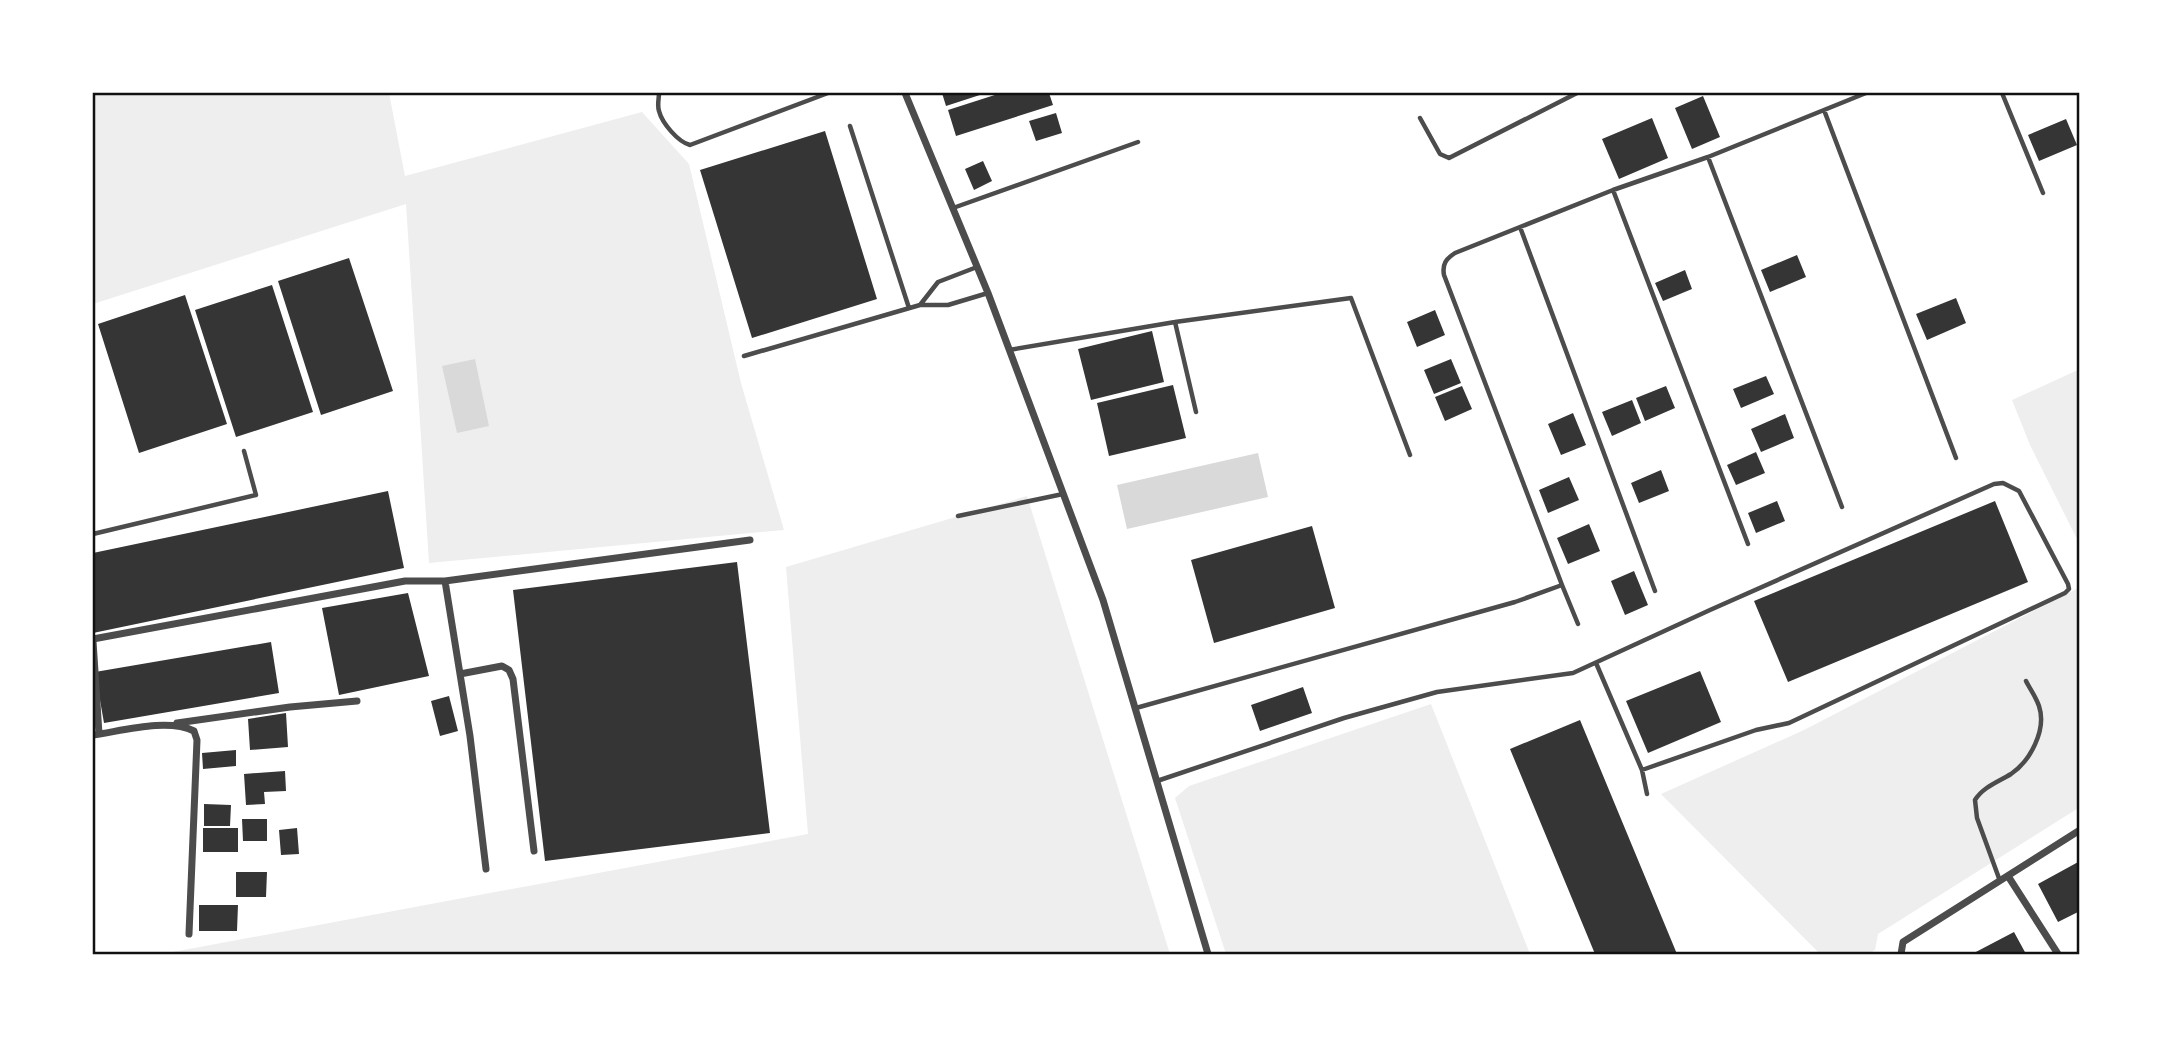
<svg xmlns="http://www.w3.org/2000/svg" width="2173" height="1047" font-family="Karla,sans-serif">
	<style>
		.green { fill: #eee }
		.water { fill: #d9d9d9 }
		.building { fill: #353535 }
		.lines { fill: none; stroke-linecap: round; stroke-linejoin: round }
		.service { stroke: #4c4c4c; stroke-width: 4.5 }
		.minor { stroke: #4c4c4c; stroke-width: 7 }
		.neatline { fill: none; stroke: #111; stroke-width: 2.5 }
	</style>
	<rect width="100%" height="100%" fill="#fff"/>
	<path class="green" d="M93,93H389L405,176L642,112L689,164L741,383L784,530L429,563L406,204L93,304Z
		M2080,369V545L2030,445L2012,400Z
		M1027,496L1170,954H162L808,834L786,567Z
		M2080,587V807L1878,934L1875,950L1868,954H1820L1661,794L1804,730Z
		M1431,704L1530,954H1226L1175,798L1189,786Z"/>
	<path class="water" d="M475,359L489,426L457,433L442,366Z
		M1258,453L1268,497L1127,529L1117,485Z"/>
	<path class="building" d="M942,93H986L946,106Z
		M1001,93H1049L1053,105L956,136L948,110Z
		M1703,96L1720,137L1692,149L1675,108Z
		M1056,113L1062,133L1036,141L1029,121Z
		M1652,118L1668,158L1619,179L1602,139Z
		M2066,119L2077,145L2039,161L2028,135Z
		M825,131L877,299L752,338L700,170Z
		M983,161L992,181L974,190L965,169Z
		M1797,255L1806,277L1770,292L1761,270Z
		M349,258L393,391L321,415L278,281Z
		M1685,270L1692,289L1663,301L1655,283Z
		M272,285L313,412L236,437L195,310Z
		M185,295L227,424L139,453L98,324Z
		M1956,298L1966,323L1927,340L1916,314Z
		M1435,310L1445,335L1417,347L1407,322Z
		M1152,331L1164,382L1091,400L1078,349Z
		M1451,359L1461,383L1434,394L1424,370Z
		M1766,376L1774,394L1741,408L1733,389Z
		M1173,385L1186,438L1109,456L1097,403Z
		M1462,386L1472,409L1445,421L1435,397Z
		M1666,386L1675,408L1645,421L1636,398Z
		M1632,400L1641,423L1612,436L1602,412Z
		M1573,413L1586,445L1561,455L1548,424Z
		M1785,414L1794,438L1761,452L1751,429Z
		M1756,452L1765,473L1736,485L1727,465Z
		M1661,470L1669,491L1639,503L1631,483Z
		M1569,477L1579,500L1548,513L1539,490Z
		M388,491L404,568L93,633V553Z
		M1777,501L1785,521L1756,533L1748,513Z
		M1995,501L2028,582L1788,682L1754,601Z
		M1589,524L1600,551L1568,564L1557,538Z
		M1312,526L1335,608L1214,643L1191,560Z
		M737,562L770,833L545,861L513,590Z
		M1634,571L1648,605L1625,615L1611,581Z
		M408,593L429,676L339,695L322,608Z
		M271,642L279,693L104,723L95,672Z
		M1700,671L1721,722L1648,753L1626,701Z
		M1303,687L1312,713L1260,731L1251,705Z
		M449,696L458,731L440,736L431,701Z
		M286,713L288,747L250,750L248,719Z
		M1580,720L1677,954H1595L1510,749Z
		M236,750V766L203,769L202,753Z
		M285,771L286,791L264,792L265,804L246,805L244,774Z
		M204,804L231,805L230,826H204Z
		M242,819H267V841H243Z
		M203,828H238V852H203Z
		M297,828L299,854L281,855L279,830Z
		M2080,861V911L2058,922L2038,884Z
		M236,872H267L266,897H236Z
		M199,905H238L237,931H199Z
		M2014,932L2026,954H1972Z"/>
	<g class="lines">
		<path class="service" d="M659,93C659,99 657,105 659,111C662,123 678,142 690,145L828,93
			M2002,93L2043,193
			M1824,110L1956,458
			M1420,118L1440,154L1449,158L1577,93
			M850,126L909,308
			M1708,157L1842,507
			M1613,190L1748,544
			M953,208L1138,142
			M1520,227L1655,591
			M977,267L938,282L920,305H948L988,293
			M1175,322L1196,412
			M1009,350L1175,322L1351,298L1410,455
			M744,356L920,305
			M958,516L1063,494
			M93,534L256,495L244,451
			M1562,585L1578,624
			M1136,708L1515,602L1562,585L1444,275C1442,264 1446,259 1455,253L1613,190L1708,157L1866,93
			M1642,770L1647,794
			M1157,781L1344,718L1437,692L1573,673L1710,610L1994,484L2003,483L2019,491L2068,584L2069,589L2065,593L1789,723L1756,730L1642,770L1596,663
			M2000,881L1977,818L1975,800C1983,787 1998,782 2011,774C2030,761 2047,730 2039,706C2036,697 2030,689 2026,681"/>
		<path class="minor" d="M905,93L988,293L1103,600L1208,954
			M445,581L750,540
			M93,639L405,581H445L470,736L486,869
			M93,641L99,734
			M460,674L502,666L509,670L513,679L534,851
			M177,723L290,707L357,701
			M93,735C122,731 167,718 194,731L197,740L189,934
			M2008,876L2058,954
			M1901,954L1903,942L2080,830"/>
	</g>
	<rect width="2173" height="1047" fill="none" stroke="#ffffff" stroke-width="189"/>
	<rect x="94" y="94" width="1984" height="859" class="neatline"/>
</svg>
